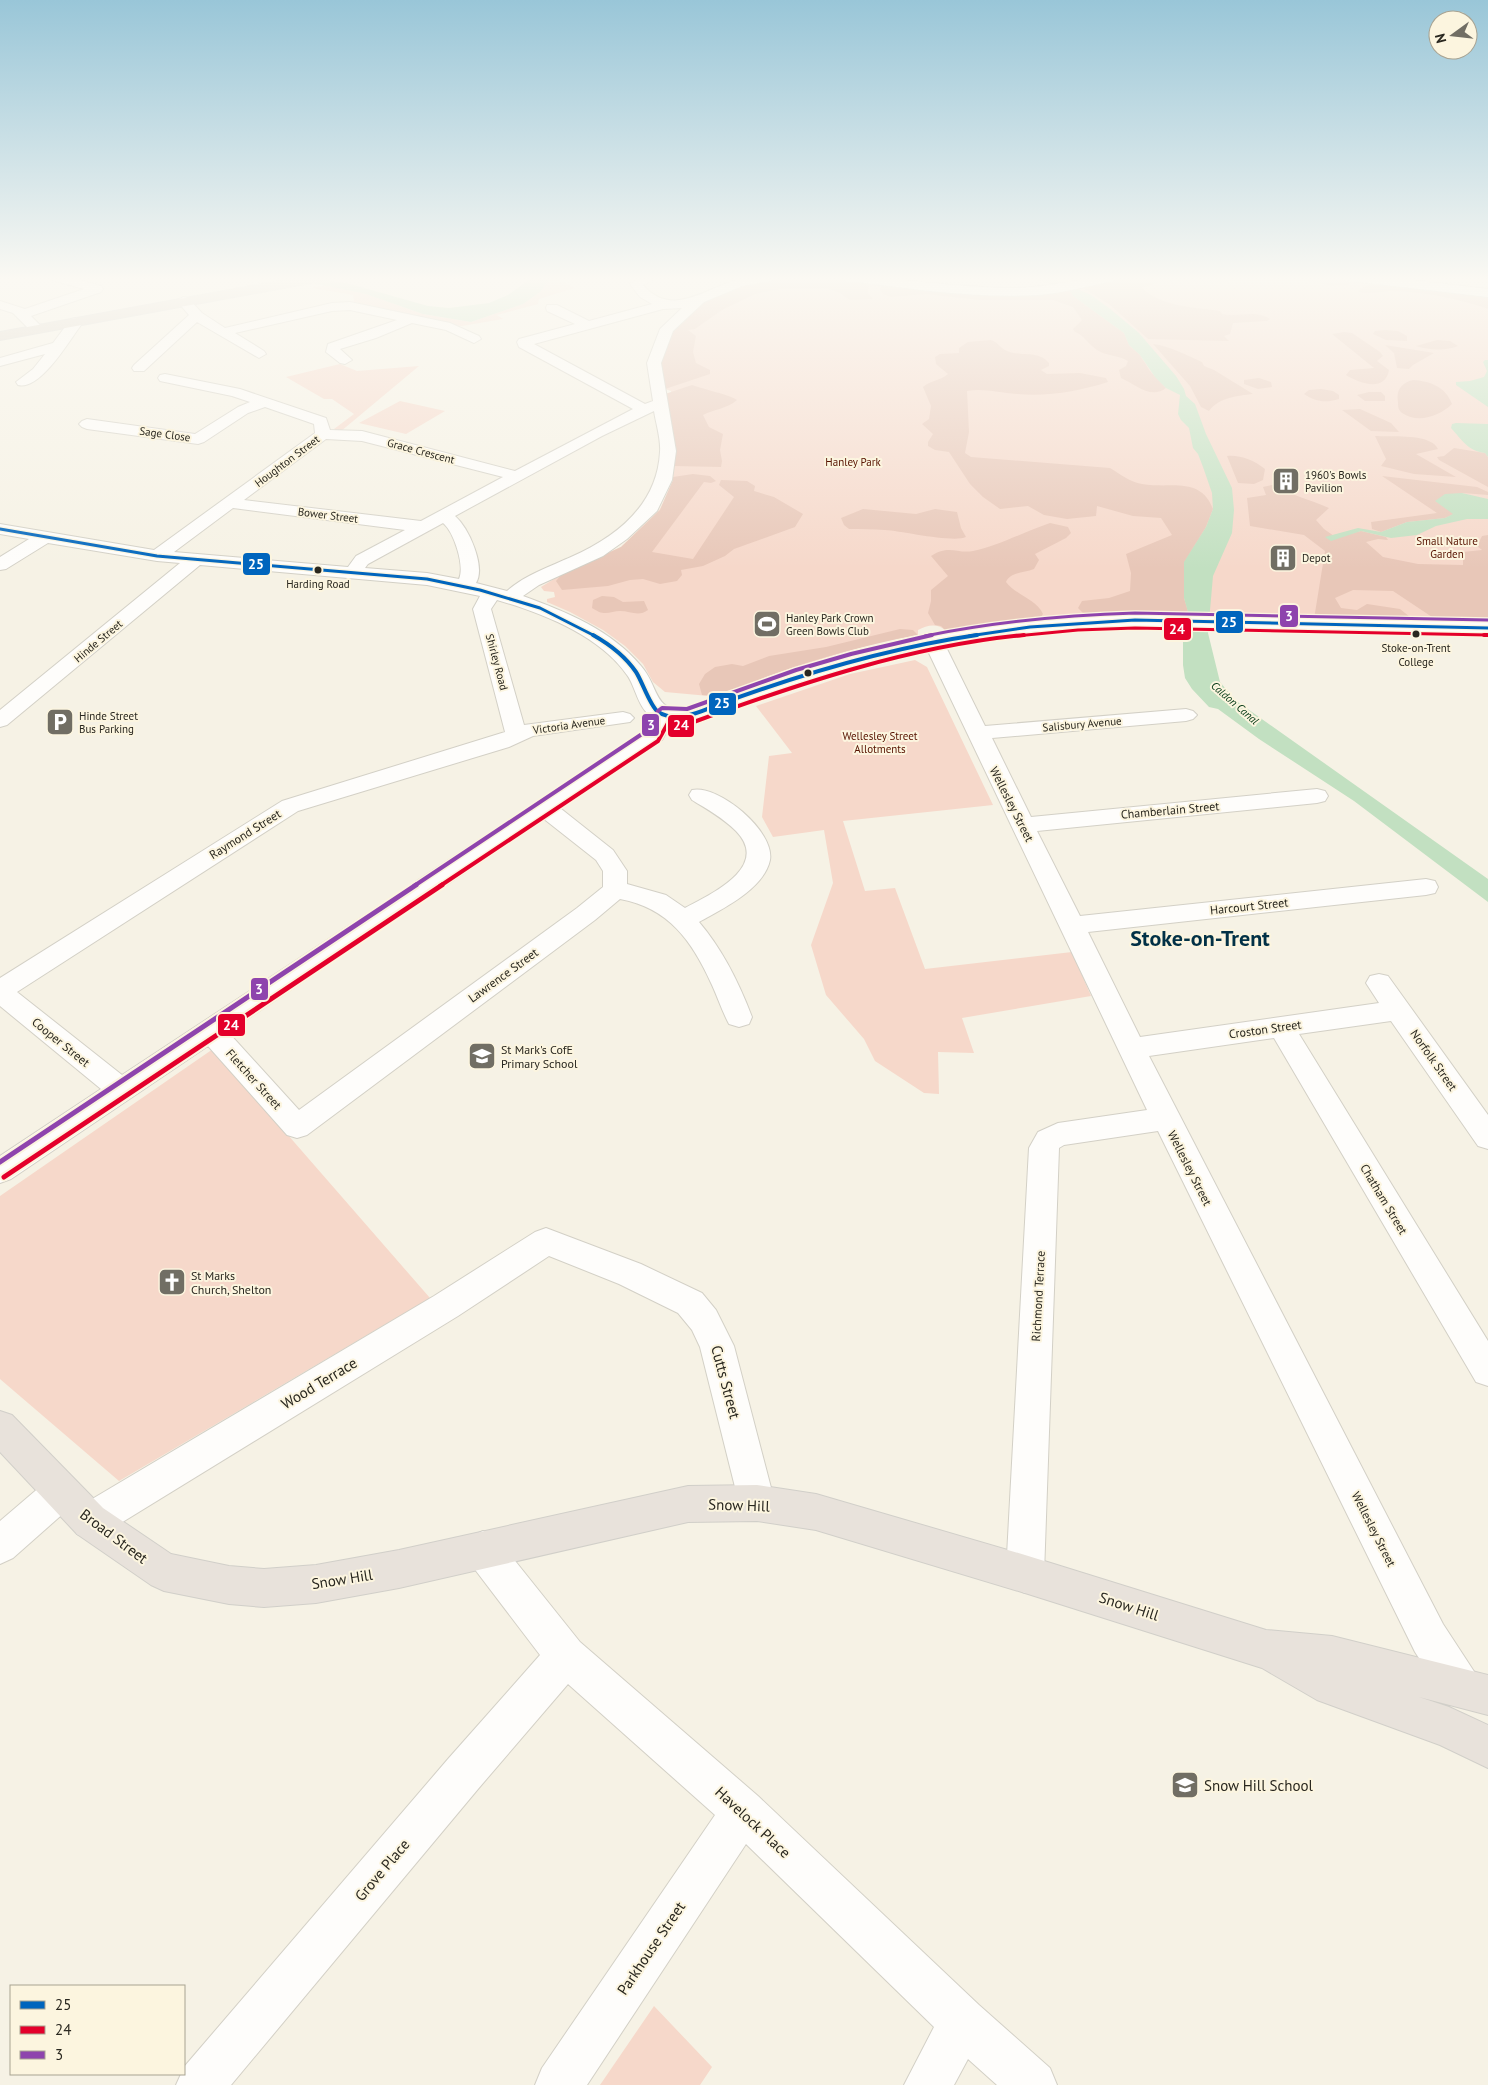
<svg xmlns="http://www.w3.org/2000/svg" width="1488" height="2085" font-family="'PT Sans',sans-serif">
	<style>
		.green { fill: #f6d8ca }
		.forest { fill: #e8c7b8 }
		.water { fill: #c2e0c1 }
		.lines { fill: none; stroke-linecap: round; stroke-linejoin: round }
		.minor-casing { stroke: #d3d0c6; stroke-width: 2 }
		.major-casing { stroke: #d1cfc9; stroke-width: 2 }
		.highway-casing { stroke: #d1cfc9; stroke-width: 2 }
		.minor { fill: #fefdfb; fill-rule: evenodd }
		.major { fill: #e8e2db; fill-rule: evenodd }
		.highway { fill: #d8d0c5; fill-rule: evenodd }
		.bus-1-far1-casing { stroke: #fcf5df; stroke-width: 5.5 }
		.bus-1-casing { stroke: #fcf5df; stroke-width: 7 }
		.bus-2-far2-casing { stroke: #fcf5df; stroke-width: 5.5 }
		.bus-2-far1-casing { stroke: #fcf5df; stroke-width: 7 }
		.bus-2-casing { stroke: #fcf5df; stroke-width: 9 }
		.bus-3-far2-casing { stroke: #fcf5df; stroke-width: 5.5 }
		.bus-3-far1-casing { stroke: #fcf5df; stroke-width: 7 }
		.bus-3-casing { stroke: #fcf5df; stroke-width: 9 }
		.bus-1-far1 { stroke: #0065bd; stroke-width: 3 }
		.bus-1 { stroke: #0065bd; stroke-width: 4 }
		.bus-2-far2 { stroke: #e4002b; stroke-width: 3 }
		.bus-2-far1 { stroke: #e4002b; stroke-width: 4 }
		.bus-2 { stroke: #e4002b; stroke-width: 5 }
		.bus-3-far2 { stroke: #8e44ad; stroke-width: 3 }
		.bus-3-far1 { stroke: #8e44ad; stroke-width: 4 }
		.bus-3 { stroke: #8e44ad; stroke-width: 5 }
		.bus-dot { fill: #29271f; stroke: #fcf5df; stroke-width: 2 }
		.labels { text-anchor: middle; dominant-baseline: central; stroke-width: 4; stroke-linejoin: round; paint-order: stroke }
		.far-street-label { font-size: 11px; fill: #29271f; stroke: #fcf5df }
		.far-park-label { font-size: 11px; fill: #571300; stroke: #fcf5df }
		.far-poi-label { font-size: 11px; fill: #29271f; stroke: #fcf5df; text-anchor: start }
		.bus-label { font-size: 11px; fill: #29271f; stroke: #fcf5df }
		.far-water-label { font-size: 11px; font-style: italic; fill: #003713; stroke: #fcf5df }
		.street-label { font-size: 12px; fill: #29271f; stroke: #fcf5df }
		.poi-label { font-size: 12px; fill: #29271f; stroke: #fcf5df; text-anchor: start }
		.near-street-label { font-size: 15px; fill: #29271f; stroke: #fcf5df }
		.near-poi-label { font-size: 15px; fill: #29271f; stroke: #fcf5df; text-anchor: start }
		.town-label { font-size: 22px; font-weight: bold; fill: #023146; stroke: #fcf5df }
		.line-badge { stroke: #fcf5df; stroke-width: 2 }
		.badge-label { font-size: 14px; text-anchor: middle; font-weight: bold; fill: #fff }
	</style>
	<rect width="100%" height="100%" fill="#f6f2e5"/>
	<path class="green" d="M827,277L873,283L1061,290L1129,277H1336L1350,282L1488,295V622L1234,617L1113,612L945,630C937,623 927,625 918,630V635L879,642L838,654L771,675L719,695L709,696L665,692L653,682L643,664L625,646L603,630L570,612L547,602V599L555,597L554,592L544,591L541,587L562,574L621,547L660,509L673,480L671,391L665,389L667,343L770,279Z
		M555,278L575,288L539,299L538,304L497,315L503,319L462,326L433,323L354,302L353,295L312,288L326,285L366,294L423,314L471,322L523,304L540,292L549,280Z
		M340,364L357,371L419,366L340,432L334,429L354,414L332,399H324L286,377Z
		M400,401L445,411L406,434L359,423Z
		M915,660L927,667L993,805L843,821L865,891L895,888L925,969L1072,952L1091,996L962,1018L974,1053L938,1052L939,1094L924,1093L875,1061L864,1039L826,995L811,945L833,883L824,830L773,837L762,817L769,756L792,753L756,706L850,674Z
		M213,1049L430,1298L119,1481L0,1379V1196Z
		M654,2006L712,2067L700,2085H600Z"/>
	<path class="forest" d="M1129,277H1336L1350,282L1348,285L1332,286L1315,282L1268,277L1212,283L1175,281L1156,283L1142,288C1161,307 1195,307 1220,311L1222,314C1238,318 1255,309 1270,319L1267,321L1233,323L1230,334L1224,336L1229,341L1148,339L1110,305L1080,286Z
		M787,278H832L872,282L868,288V293L873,299L850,300L840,293L826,288L780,289L755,294L722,310L695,329L688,330L696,336L693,352L696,363L710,370V374L665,389C663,381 660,370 661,362C668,303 738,283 787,278Z
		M1383,284L1488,295V309C1456,298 1426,292 1392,291C1382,291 1365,296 1358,291L1367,285Z
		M882,285L1039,293L1071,292L1073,296L1124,333L1129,345L1140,355L1150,371L1166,388C1151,400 1135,384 1121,378L1119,370L1126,366L1128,361C1118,355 1106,356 1097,350C1089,345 1083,334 1075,332L1073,329L1082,320L1073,307L1053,300H979L926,294L891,297L883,294L880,289Z
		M1385,330L1398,331L1407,336V341L1386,340L1373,334L1375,331Z
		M1344,332L1352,333L1380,352L1383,356L1377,361L1389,370C1385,393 1359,383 1346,375L1350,370L1374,368L1332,334Z
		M991,340C999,343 1000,348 1007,351C1022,357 1038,350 1049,363V366L1041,370L1047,374L1080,373L1106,378L1108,382C1080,391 1047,397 1017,394C999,393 984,388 967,391L969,432L965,453L971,457L1110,468C1120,474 1130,482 1142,484C1171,489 1200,476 1213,509L1206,527L1184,563V598L1189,615L1113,612L1084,614L1078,608L1082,601L1109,598L1130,591L1131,573L1126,554L1172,535L1161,518L1133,516L1097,506L1096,516L1067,519L1044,515L1028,506L1000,509L983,497L970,484L949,452L935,450L928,446V442L933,434L922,424L929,419L931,406L923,387C931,380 940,381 948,374L936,364L935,357L940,354L959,353V348L968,342Z
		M1437,340L1450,341L1458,346C1447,351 1428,350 1416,346Z
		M1153,344C1170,346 1186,355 1202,362L1204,366L1214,370L1253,394C1238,396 1219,397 1209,411L1201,407L1190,386Z
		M1385,345L1434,353L1413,365L1409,369L1397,368L1394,353Z
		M1259,378L1271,382L1272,387L1258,389L1244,384V380Z
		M1413,380C1430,381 1446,387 1452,404C1440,416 1418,424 1402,413C1398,410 1398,406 1398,402C1396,390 1401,383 1413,380Z
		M692,385C703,389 730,395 737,400C727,409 714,409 703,415L709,427L723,434L720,450L722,461L721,467L673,466L665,394Z
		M1321,389L1333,391L1339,395V399C1325,403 1316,402 1304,394L1309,390Z
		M1369,392H1381L1385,396V401H1365L1357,395Z
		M1360,409L1391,423L1399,432L1371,431L1342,410Z
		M1375,436C1391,437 1431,433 1438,449L1416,454L1456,477L1414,474L1381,466L1386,459Z
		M1454,448L1485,453L1488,457V487L1439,460L1437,457L1444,456Z
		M1227,456C1241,455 1253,460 1265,469L1263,480L1254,484L1238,483Z
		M693,474L710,476L716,481L711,483L704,482L652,552L693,559L734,497L719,485L721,480L747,481L755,486L754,491L774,497L803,514L795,527L734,549L725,556L703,566L681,570L682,575L677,581L660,584L643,579L630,580L608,586L562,590L556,581L562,574L621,547L660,510L673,480V477Z
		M1382,476L1477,487L1488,492V495L1462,493L1454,514L1445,518L1407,522L1381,532L1372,529L1371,522L1437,513Z
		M1276,484C1290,496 1312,500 1329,508L1316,520L1324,529L1334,536L1361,531L1386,537L1388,540L1378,539L1366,542L1383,557L1418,564L1463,565V552L1482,550L1477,546L1482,536L1488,535V622L1438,621L1393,591L1353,590L1335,598L1341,608L1357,610L1367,604L1400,609L1415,621L1314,619L1325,551L1304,535L1250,526L1247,498L1266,495L1263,487Z
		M863,509L916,514L935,509L957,512L961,528L966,537C953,543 902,531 885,530C873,529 861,529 849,529L844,525L841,518Z
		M1050,523L1068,527L1071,533L1066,538L1035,554L1039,560L1034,569C1024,573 1010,572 1006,582C1016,595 1037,600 1043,614L1040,618L945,630L941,626L935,625L928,613L931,601V590L948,576L931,556C949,544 957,554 973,551C998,546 1026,531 1050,523Z
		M602,596L614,597L623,602L644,601L648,610C639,617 630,611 620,611C613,611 607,615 599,612C597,611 594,609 592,608L593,600Z
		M900,629L913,630L918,635C868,644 819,658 771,675C749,683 727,697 702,695L699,684L705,674L715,667L732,664L743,666L769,656L826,647Z"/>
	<path class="water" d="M284,277H309L350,284L428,306L449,308L489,303L508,295L533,277H555L549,280L540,292L523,304L471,322L423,314L366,294Z
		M1027,277L1054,279L1091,295L1109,308L1139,333L1176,376L1184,389L1186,396L1195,404L1206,434L1232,488L1234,510L1232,533L1213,576L1208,633L1220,682L1235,700L1488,879V902L1354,801L1259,739L1218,709L1209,707L1192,689L1185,678L1183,665V634L1188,612L1184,598V562L1206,527L1213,509L1212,493L1203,467L1198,454L1193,448L1189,428L1181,420L1178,414L1180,395L1166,388L1155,377L1140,355L1129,345L1124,333L1073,296L1071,292L1057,286Z
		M1485,360H1488V407L1456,385V382L1470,381L1484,377L1487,371L1483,362Z
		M1456,423L1488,424V457L1485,453C1468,451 1462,440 1451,428L1452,424Z
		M1462,493L1488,499V519H1467L1436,526L1417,535L1391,538L1361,531L1331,541L1325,537L1358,528L1381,532L1407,522L1445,518L1453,514L1435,501L1445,494Z"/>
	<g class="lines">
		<g class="minor-casing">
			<path id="minor" d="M50,277H70L101,286L103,289L101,292L31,316L43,328L36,332L31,331L13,313L0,309V301L25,309L84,289L52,280Z
				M641,277H658L643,285C671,318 705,289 736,280C749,276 762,277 775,277L773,280L742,286L704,302L673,331L661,363L676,451L672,480L657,511L627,539L603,556L539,585L523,596C567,612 611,630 641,666C659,686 653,712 686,710C829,654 981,615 1135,615L1488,622V634L1117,626L1030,632L945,645L985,726L1186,709L1193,711L1197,715L1193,719L1186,721L992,738L1031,817L1317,789L1325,791L1328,796L1325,801L1317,803L1037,831L1080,916L1426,879L1435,881L1438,887L1435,893L1426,895L1088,932L1140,1037L1379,1003L1366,983L1370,976L1379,974L1388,976L1488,1115V1149L1478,1146L1391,1021L1299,1034L1488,1341V1386L1476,1382L1274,1038L1149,1056L1443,1624L1475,1673L1481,1687L1475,1701L1461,1707L1447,1701L1415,1652L1158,1131L1064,1145L1059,1148L1044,1574L1038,1587L1025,1593L1012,1587L1006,1574L1029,1148L1038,1132L1058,1123L1147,1110L927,649L839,670L791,685L696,720L671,723L662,740L560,808L613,850L627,871V884L666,895L685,908C711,894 771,867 736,831C723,818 707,809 692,800L689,795L692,790C718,784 775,831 770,860C764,889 722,909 699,922C723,950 739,983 752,1017L749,1024L739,1027L729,1024C722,1011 718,998 712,985C692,941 669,908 620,899L595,920L307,1135L297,1138L287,1135L208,1046L11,1179L0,1183V1156L101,1089L0,1006V978L282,801L505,732L473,609L480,596L427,585L200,565L7,725L0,727V710L180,563L157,561L48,543L6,569L0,570V557L29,539L0,534V524L154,550L315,433L314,424L265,407L248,413L204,442L198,444L87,429L82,427L79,424L82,421L87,419L195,434L238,407L250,402L232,396L160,381L158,378L160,375L165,374L240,389L326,418L330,430L362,431L515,471L633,409L519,347L517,342L519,339L575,324L547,311L546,308L547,305H557L589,321L652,304L640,297L630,284ZM682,308L660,329L647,363L653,401L645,404L534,344L663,309ZM654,411C656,424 661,439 660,452C657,506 616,537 571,557C549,567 525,575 507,591L476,583C486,567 469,528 455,516L602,436ZM326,439L362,441L503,477L421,521L244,500ZM233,508L405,530L356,556L348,567L174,552ZM443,523C454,532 465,566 459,579L427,573L365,568L368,564ZM497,600C542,613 599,635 627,675C636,687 638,710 653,717L645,731L122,1075L17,992L298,811L509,747L533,736L630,722L634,718L630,714L623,712L524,725L491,609ZM544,819L596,860L603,871V887L577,908L299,1110L228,1032Z
				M841,277C899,277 955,288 1013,288C1049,288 1083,277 1119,277L1113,281C1088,286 1063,293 1038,295C974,299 910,288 847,281Z
				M1345,277H1386L1488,289V297L1351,281Z
				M183,297L188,298L202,313L225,328L332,303L350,302L450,323L479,336L481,339L474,343L446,330L412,323L376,338L340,349L352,360L345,364L340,363L326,352L328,344L397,320L350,310L332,311L235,333L264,351L266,354L259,358L197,322L144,371H134L132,368L134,365L189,315L177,301Z
				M76,318L83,322L81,325C69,341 40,391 18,385L16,382L33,369L45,354L0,366V358L53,343L71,319Z
				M546,1228L641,1264L702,1293L716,1310L734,1346L775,1503L770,1516L757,1521L744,1516L739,1503L700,1347L692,1330L678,1313L619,1284L549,1256L458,1316L103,1534L90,1539L77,1534L72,1521L77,1508L434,1296L535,1232Z
				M61,1474L74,1480L79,1492L74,1504L13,1558L0,1564V1521L48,1480Z
				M483,1531L496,1537L580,1642L758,1796L979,2005L1050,2068L1057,2085H997L968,2059L954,2085H904L934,2027L746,1844L587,2085H535L542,2068L715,1815L568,1684L478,1789L231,2085H176L181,2074H184V2067L448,1759L540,1655L470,1563L464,1550L470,1537Z"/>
		</g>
		<g class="major-casing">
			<path id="major" d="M0,1411L12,1415L103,1508L171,1554L229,1566L264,1569L316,1565L399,1550L688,1486L757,1485L816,1494L1025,1555L1266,1630L1332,1636L1488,1675V1715L1419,1697L1449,1707L1488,1725V1768L1440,1745L1317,1700L1262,1668L1025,1593L816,1530L757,1521L688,1522L399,1588L316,1603L264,1607L229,1604L164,1591L151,1585L77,1534L0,1452Z"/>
		</g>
		<g class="highway-casing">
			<path id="highway" d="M300,277H328L322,281L0,340V332Z"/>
		</g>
		<use href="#minor" class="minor"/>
		<use href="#major" class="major"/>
		<use href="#highway" class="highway"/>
		<g class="bus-1-far1-casing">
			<path id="bus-1-far1" d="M0,529L157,556L427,579L480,590L540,608L595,636
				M969,636L1030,627L1135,620L1488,628"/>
		</g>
		<g class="bus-1-casing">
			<path id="bus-1" d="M593,635C609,644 625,656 636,672C642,681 650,706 658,712C678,724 701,711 720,704C804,673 889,648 977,635"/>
		</g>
		<g class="bus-2-far2-casing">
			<path id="bus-2-far2" d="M1015,636L1078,630L1135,628L1488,635"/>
		</g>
		<g class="bus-2-far1-casing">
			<path id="bus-2-far1" d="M1484,635H1488
				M440,886L658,741L668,723L679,726L691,723C798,684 910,646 1024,635"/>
		</g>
		<g class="bus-2-casing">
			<path id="bus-2" d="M4,1177L442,885"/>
		</g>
		<g class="bus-3-far2-casing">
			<path id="bus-3-far2" d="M925,636C995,622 1064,615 1135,613L1488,620"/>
		</g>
		<g class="bus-3-far1-casing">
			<path id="bus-3-far1" d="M414,886L648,730L658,711L662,708L687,709L796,670L851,654L932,635"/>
		</g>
		<g class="bus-3-casing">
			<path id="bus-3" d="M0,1162L416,885"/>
		</g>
		<use href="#bus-1-far1" class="bus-1-far1"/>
		<use href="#bus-1" class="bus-1"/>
		<use href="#bus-2-far2" class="bus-2-far2"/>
		<use href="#bus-2-far1" class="bus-2-far1"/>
		<use href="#bus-2" class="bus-2"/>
		<use href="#bus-3-far2" class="bus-3-far2"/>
		<use href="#bus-3-far1" class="bus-3-far1"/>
		<use href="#bus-3" class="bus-3"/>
	</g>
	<linearGradient id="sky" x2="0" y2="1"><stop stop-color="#99c6d8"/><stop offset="0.49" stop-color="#fbf9f3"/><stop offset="1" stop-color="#fbf9f3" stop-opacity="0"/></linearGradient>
	<rect width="1488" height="569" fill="url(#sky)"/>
	<defs>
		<g id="building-square" transform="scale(1.4375)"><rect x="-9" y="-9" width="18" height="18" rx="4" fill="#716e64" stroke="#fcf5df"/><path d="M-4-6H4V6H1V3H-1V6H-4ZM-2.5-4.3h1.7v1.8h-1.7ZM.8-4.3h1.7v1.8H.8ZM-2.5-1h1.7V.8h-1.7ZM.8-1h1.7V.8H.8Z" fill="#fff"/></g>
		<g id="stadium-square" transform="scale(1.4375)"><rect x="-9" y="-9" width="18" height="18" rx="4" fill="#716e64" stroke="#fcf5df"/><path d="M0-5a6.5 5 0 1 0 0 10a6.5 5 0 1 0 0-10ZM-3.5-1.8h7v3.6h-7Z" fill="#fff"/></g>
		<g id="parking-square" transform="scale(1.4375)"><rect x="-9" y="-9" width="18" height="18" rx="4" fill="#716e64" stroke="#fcf5df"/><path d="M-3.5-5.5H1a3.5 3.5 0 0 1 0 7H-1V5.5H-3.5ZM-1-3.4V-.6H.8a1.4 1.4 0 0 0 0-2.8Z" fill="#fff"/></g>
		<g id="school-square" transform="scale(1.4375)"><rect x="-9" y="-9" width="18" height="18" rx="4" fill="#716e64" stroke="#fcf5df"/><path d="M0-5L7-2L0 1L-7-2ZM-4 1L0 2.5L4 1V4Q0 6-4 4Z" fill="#fff"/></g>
		<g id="church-square" transform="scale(1.4375)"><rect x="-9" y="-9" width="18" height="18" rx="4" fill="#716e64" stroke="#fcf5df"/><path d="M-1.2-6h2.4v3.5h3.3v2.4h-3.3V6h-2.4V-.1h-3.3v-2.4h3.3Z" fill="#fff"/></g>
	</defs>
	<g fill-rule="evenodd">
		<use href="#building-square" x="1286" y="481"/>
		<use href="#building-square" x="1283" y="558"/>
		<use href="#stadium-square" x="767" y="624"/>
		<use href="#parking-square" x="60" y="722"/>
		<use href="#school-square" x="482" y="1056"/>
		<use href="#church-square" x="172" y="1282"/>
		<use href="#school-square" x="1185" y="1785"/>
	</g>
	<g class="bus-dot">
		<circle cx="318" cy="570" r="4.5"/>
		<circle cx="1416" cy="634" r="4.5"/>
		<circle cx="808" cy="673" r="4.5"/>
	</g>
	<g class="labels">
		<g class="far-street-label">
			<text transform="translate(165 434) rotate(8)">Sage Close</text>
			<text transform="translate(421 451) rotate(15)">Grace Crescent</text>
			<text transform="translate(287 461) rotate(-37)">Houghton Street</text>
			<text transform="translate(328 515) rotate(7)">Bower Street</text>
			<text transform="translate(98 641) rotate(-40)">Hinde Street</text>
			<text transform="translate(497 662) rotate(75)">Shirley Road</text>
			<text transform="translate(1082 724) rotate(-5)">Salisbury Avenue</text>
			<text transform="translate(569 725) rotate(-8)">Victoria Avenue</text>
		</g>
		<g class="far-park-label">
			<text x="853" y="462">Hanley Park</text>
			<text x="1447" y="541">Small Nature<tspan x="1447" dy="13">Garden</tspan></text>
			<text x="880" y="736">Wellesley Street<tspan x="880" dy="13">Allotments</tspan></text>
		</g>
		<g class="far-poi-label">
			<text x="1305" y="475">1960's Bowls<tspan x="1305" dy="13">Pavilion</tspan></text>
			<text x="1302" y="558">Depot</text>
			<text x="786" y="618">Hanley Park Crown<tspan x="786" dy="13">Green Bowls Club</tspan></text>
			<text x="79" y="716">Hinde Street<tspan x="79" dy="13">Bus Parking</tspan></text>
		</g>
		<g class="bus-label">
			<text x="318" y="584">Harding Road</text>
			<text x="1416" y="648">Stoke-on-Trent<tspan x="1416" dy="14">College</tspan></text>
		</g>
		<g class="far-water-label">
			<text transform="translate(1235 703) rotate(41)">Caldon Canal</text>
		</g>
		<g class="street-label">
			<text transform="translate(1012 804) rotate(63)">Wellesley Street</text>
			<text transform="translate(1170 810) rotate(-5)">Chamberlain Street</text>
			<text transform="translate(245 834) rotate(-32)">Raymond Street</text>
			<text transform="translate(1249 906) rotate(-6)">Harcourt Street</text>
			<text transform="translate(503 975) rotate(-36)">Lawrence Street</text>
			<text transform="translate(1265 1029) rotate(-8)">Croston Street</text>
			<text transform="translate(61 1042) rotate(39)">Cooper Street</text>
			<text transform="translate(1434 1060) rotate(55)">Norfolk Street</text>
			<text transform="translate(254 1079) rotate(48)">Fletcher Street</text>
			<text transform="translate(1190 1168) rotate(63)">Wellesley Street</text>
			<text transform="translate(1384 1199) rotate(59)">Chatham Street</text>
			<text transform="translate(1038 1296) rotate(-87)">Richmond Terrace</text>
			<text transform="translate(1374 1529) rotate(63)">Wellesley Street</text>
		</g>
		<g class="poi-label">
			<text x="501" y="1049">St Mark's CofE<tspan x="501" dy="14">Primary School</tspan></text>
			<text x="191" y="1275">St Marks<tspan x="191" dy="14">Church, Shelton</tspan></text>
		</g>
		<g class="near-street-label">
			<text transform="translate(726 1382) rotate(75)">Cutts Street</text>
			<text transform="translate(319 1383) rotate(-31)">Wood Terrace</text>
			<text transform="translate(739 1505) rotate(2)">Snow Hill</text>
			<text transform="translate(114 1536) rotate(37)">Broad Street</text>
			<text transform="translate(342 1579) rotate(-9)">Snow Hill</text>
			<text transform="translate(1129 1606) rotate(18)">Snow Hill</text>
			<text transform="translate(753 1822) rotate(43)">Havelock Place</text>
			<text transform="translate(382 1870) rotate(-50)">Grove Place</text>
			<text transform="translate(651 1948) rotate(-56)">Parkhouse Street</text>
		</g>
		<g class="near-poi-label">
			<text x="1204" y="1785">Snow Hill School</text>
		</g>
		<g class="town-label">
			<text x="1200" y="938">Stoke-on-Trent</text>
		</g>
	</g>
	<g class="line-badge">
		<rect x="242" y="552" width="29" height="24" rx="5" fill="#0065bd"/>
		<rect x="1279" y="604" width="20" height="24" rx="5" fill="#8e44ad"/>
		<rect x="1215" y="610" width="29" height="24" rx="5" fill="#0065bd"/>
		<rect x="1163" y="617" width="29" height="24" rx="5" fill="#e4002b"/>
		<rect x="708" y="692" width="29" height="24" rx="5" fill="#0065bd"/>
		<rect x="641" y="713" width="19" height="24" rx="5" fill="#8e44ad"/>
		<rect x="667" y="714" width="28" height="24" rx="5" fill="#e4002b"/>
		<rect x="250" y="977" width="19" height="24" rx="5" fill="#8e44ad"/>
		<rect x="217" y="1013" width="29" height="24" rx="5" fill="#e4002b"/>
	</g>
	<g class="badge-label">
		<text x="256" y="569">25</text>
		<text x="1289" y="621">3</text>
		<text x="1229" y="627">25</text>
		<text x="1177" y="634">24</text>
		<text x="722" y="708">25</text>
		<text x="651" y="730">3</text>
		<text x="681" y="730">24</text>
		<text x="259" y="994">3</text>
		<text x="231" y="1030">24</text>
	</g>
	<rect x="10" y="1985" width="175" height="90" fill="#fcf5df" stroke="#a8a392"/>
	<rect x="20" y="2001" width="25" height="8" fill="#0065bd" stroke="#a8a392"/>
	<text x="55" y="2010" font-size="15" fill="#29271f">25</text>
	<rect x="20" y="2026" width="25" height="8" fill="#e4002b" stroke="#a8a392"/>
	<text x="55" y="2035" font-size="15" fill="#29271f">24</text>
	<rect x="20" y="2051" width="25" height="8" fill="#8e44ad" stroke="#a8a392"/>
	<text x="55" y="2060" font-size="15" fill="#29271f">3</text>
	<g transform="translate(1453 35) rotate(255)"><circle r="24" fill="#fcf5df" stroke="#a8a392"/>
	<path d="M0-4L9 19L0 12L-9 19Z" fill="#716e64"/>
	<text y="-8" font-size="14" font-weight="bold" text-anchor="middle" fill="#29271f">N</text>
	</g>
</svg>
